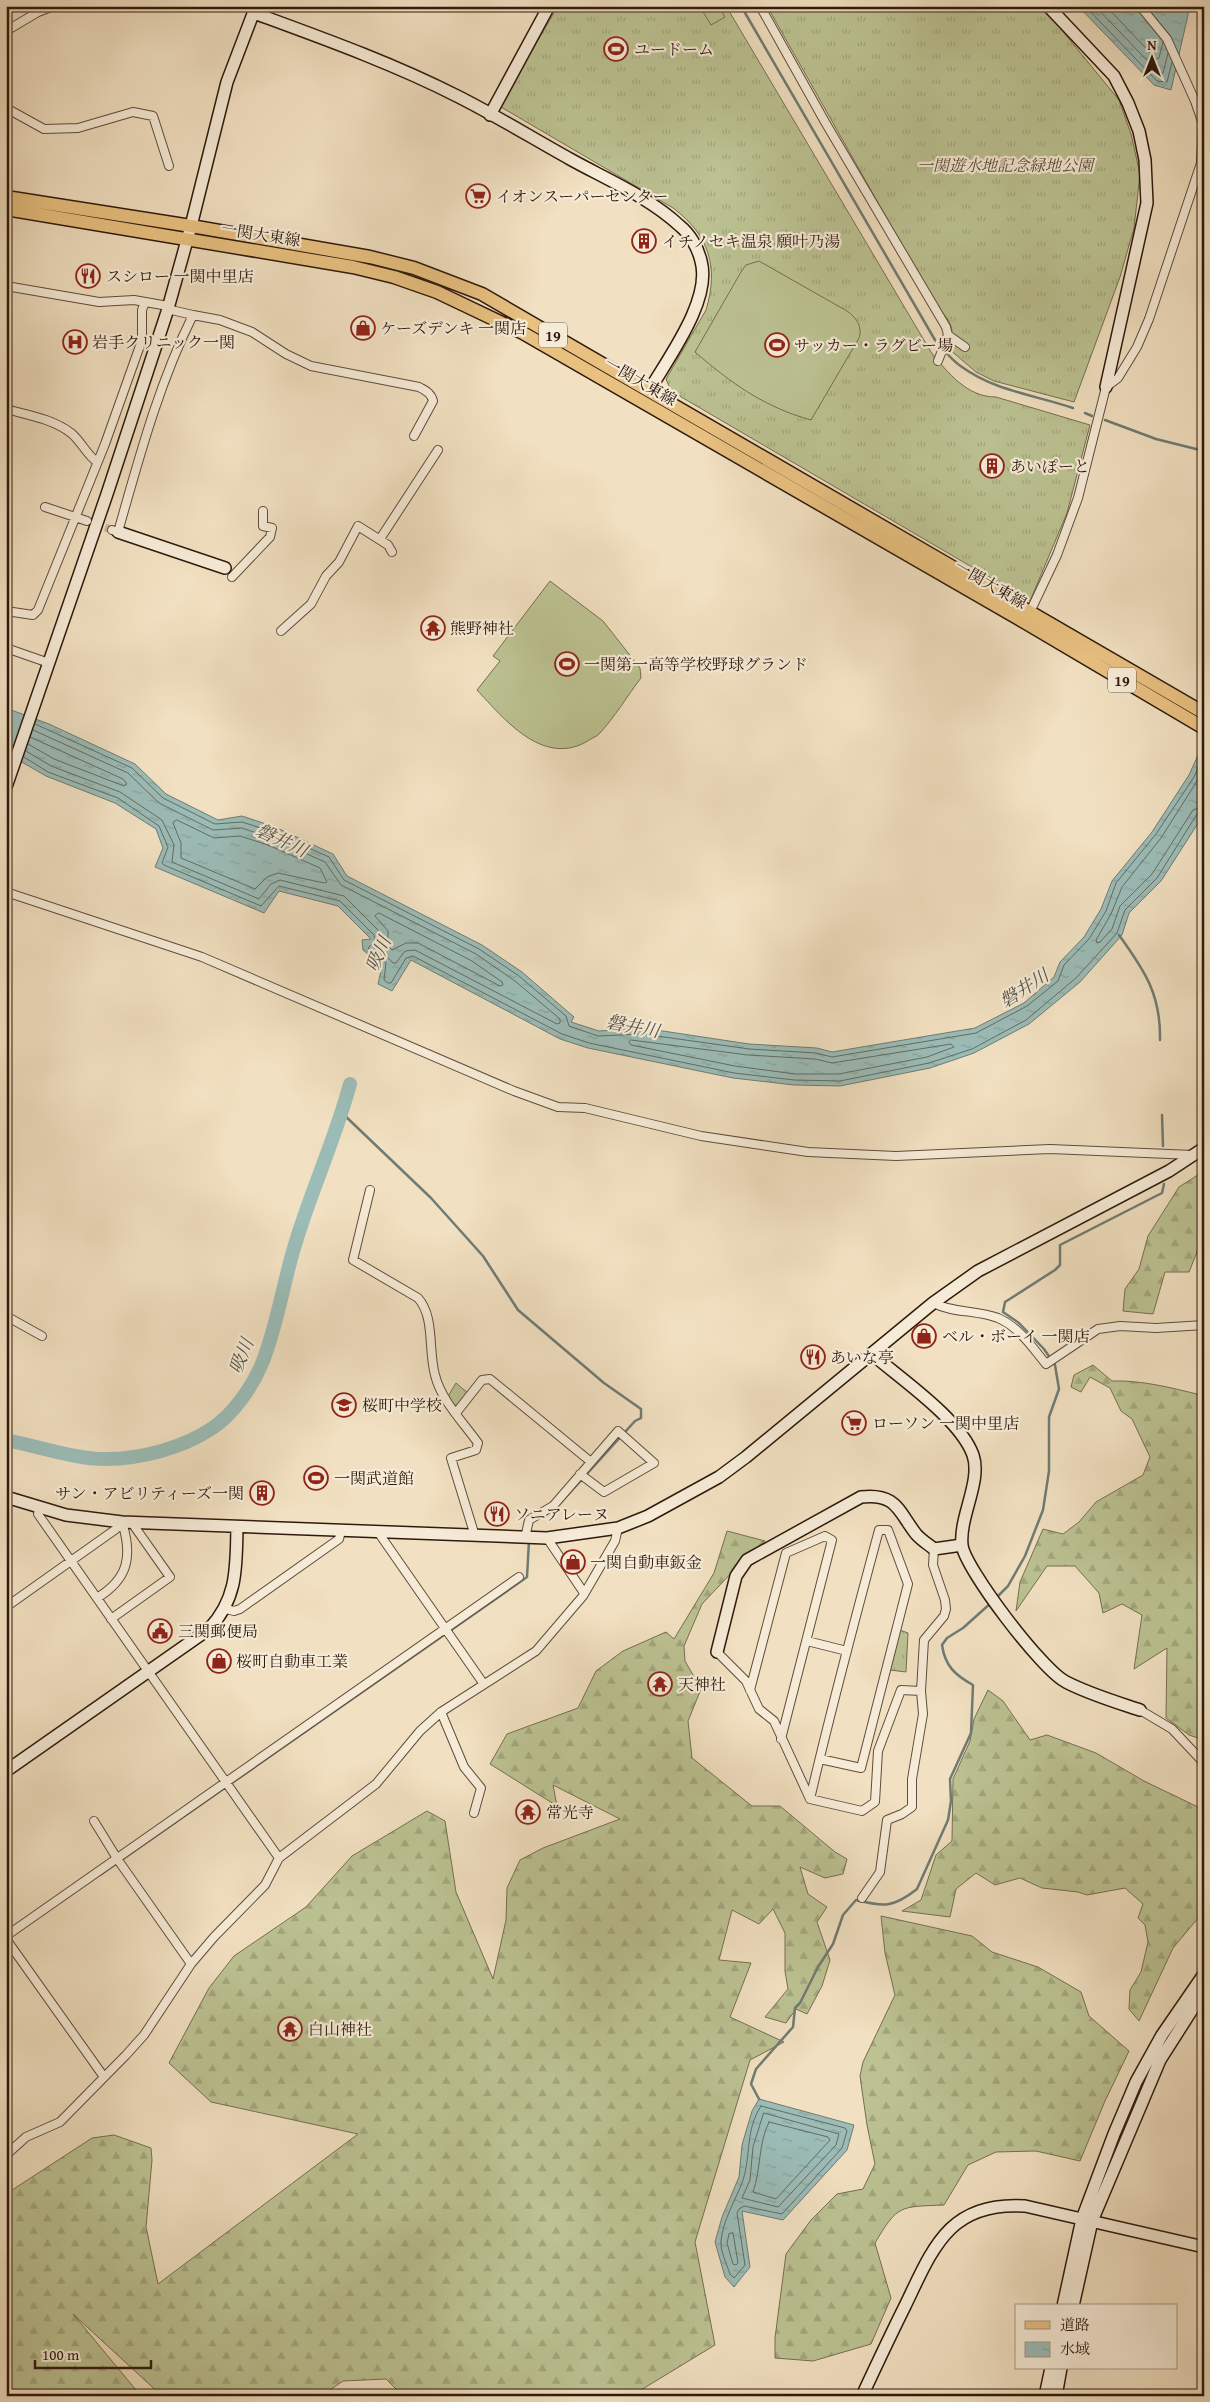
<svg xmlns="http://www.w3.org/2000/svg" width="1210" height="2402" font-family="'Gentium Book Plus','Noto Serif JP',serif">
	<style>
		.grass { fill: url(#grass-tufts); stroke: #756e50 }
		.forest { fill: url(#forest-firs); stroke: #756e50 }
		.pitch { fill: #bcc292; stroke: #756e50 }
		.water { fill: url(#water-ripples); stroke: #6f7b73 }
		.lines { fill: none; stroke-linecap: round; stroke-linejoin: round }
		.shore { stroke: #646b62; stroke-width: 1 }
		.stream { stroke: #6f7b73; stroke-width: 2.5 }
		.river { stroke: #9bbcb7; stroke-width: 14 }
		.street-tunnel { stroke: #cab89d; stroke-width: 8; stroke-dasharray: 8 4; stroke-linecap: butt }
		.street-casing { stroke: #5f4c3a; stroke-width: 10 }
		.secondary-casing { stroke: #2e1a0d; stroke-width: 14 }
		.primary-casing { stroke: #2e1a0d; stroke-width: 15 }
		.street { stroke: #f6ebd7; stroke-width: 8 }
		.secondary { stroke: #f6ebd7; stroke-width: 11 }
		.primary { stroke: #e8c080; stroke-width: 12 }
		.labels { text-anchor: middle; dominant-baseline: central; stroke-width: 4.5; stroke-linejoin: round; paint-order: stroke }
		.shield { fill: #f6ebd7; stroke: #6a594a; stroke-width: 1 }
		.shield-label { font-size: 15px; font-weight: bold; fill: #2e1a0d }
		.poi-label { font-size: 16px; fill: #2e1a0d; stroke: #f6ebd7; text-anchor: start }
		.park-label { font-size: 16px; font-style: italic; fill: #594c35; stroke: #f6ebd7 }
		.street-label { font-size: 16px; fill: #2e1a0d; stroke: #f6ebd7 }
		.water-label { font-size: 18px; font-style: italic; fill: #545348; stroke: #f6ebd7 }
	</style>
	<defs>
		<pattern id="grass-tufts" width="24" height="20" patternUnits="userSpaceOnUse" patternTransform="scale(1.25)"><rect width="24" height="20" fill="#bcc292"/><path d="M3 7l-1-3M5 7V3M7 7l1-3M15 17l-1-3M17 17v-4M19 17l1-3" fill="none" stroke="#a2a67d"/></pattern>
		<pattern id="forest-firs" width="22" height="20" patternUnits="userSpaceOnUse" patternTransform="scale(1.25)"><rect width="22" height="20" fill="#bcc292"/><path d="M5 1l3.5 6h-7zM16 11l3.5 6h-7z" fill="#a2a67d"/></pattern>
		<pattern id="water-ripples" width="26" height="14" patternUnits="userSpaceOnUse" patternTransform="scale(1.25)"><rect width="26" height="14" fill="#9bbcb7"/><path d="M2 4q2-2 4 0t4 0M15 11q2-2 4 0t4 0" fill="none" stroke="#86a19c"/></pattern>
	</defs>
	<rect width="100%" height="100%" fill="#f1e0c1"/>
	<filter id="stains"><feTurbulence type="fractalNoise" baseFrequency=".004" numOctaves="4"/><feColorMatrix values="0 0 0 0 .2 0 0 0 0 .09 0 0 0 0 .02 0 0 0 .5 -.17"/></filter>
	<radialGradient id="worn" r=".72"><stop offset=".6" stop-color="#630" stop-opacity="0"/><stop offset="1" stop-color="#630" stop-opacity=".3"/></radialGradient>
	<path class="grass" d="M558,6H726L931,352C948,373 967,397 996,397L1090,425L1067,513L1030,601L671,391L666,379L706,310C719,267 709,235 673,208L501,107V103Z
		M767,6H1038L1056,23L1119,100L1131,134L1140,174L1134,228L1120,277L1074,402L994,381L976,372L949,349C957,324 948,321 934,302Z
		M456,1383L469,1394L460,1406L454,1407L447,1398Z
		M900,1630L908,1633L906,1672L890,1670Z"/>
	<path class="forest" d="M1204,1171V1253L1197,1252L1189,1272H1165L1153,1314L1123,1311L1125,1289L1139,1269L1148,1236L1179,1187Z
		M1093,1365L1112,1381C1142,1380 1172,1388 1201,1395L1204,1397V1740L1189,1735L1166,1718L1167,1648L1134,1669L1142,1615L1122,1604L1103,1613L1099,1593L1075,1566H1047L1016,1611L1020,1582L1043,1529L1063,1534L1079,1522L1096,1502L1143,1475L1150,1457L1132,1419L1121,1411L1110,1388L1090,1377L1081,1392L1071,1387L1074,1375Z
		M727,1531L765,1541L736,1568L702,1604L684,1646L685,1661L701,1689L688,1721L692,1758L752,1806H780L835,1852L847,1859L843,1874L825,1878L800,1867L808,1894L827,1907L817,1922L830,1960L822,1986L807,2014L796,2009L786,2023L765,2017L788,1989L785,1971V1933L773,1909L759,1924L732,1910L719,1960L751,1963L730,2017L784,2042L750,2060L695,2242L715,2345L631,2396H399L400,2393L386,2379L343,2381L321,2396H162L73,2314L141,2396H6V2194L92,2138L114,2135L151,2148L152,2160L146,2227L158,2284L358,2134L211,2102L169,2063L209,1988L234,1956L306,1907L352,1856L427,1811L445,1821L456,1892L493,1979L506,1920L507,1888L520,1860L543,1848L620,1819L553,1785L557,1806L490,1764L507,1734L578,1708L596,1671L623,1651L666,1632L674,1639L714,1573Z
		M988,1690L1003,1701L1030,1740L1047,1735L1096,1753L1144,1781L1198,1807L1204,1823V1911L1173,1948L1139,2021L1129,2009L1130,1990L1141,1972L1148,1942L1145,1925L1138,1918L1143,1904L1125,1888L1087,1895L1078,1892L1042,1888L1020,1878L995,1885L976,1873L956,1889L950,1917L902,1911L921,1900L936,1855L952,1841L953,1779L970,1741L974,1719Z
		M881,1916L972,1936L992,1952L1038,1967L1081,1992L1089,2016L1129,2051L1105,2101L1080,2161L1036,2151L996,2152L968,2165L944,2205C900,2207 898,2204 875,2243L891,2298L871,2344L813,2361L775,2358V2338L786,2254L811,2220L837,2194L863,2189L875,2164L867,2125L860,2076L863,2062L895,1995L885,1953Z"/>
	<path class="pitch" d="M709,6H718L725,17L711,25L702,10Z
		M759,261L847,311C856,317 863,327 859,338L811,420C764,407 731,383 695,352L741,272L746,265Z
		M550,581L603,621L640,668L641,678C627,696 615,717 599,734C596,737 590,739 586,742C542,766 504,719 477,690L500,661L493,656Z"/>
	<path class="water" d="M1078,6H1190L1171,90L1154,85Z
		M6,708L49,724L135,764L166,794L218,820L242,816L275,827L333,854L347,876L482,945L522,972L574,1017L571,1022L599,1031L643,1028L749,1044L817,1048L832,1052L975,1028L1024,1003L1054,977L1060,962L1084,937L1101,909L1112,881L1152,832L1189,775L1204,742V814L1161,881L1129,913L1122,935L1080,982L1029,1024L974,1053L930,1068L840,1086L794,1085L733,1078L588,1048L560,1039L411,960L392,991L378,984L382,966L363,950L362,940L371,939L338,906L279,891L264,913L155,867L163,848L156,829L115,803L46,776L6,753Z
		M759,2099L854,2125L847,2150L783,2220L742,2211L750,2267L734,2287L725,2277L715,2242L722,2217L739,2177L742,2145L752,2111Z"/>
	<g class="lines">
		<path class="shore" d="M1085,6L1157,81L1167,82L1172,62
			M1095,6L1160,74L1163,73L1168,53
			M1106,6L1156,59L1159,58L1163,42
			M35,724L132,768L163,798L215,824L242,822L273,832L329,857L344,880L479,949L519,976L566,1016L569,1026L598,1036L643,1034L749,1049L816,1053L832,1057L976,1033L1027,1006L1058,981L1064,965L1089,939L1106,911L1116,883L1156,834L1194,777L1204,755
			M28,744L54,759L124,786L127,784L123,779L30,737
			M26,751L51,766L120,792L162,820L174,845L172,862L259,899L271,884L280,880L344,896L379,931L381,939L379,948L393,963H396L405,951L415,950L557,1024L560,1023V1019L515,981L476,954L341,885L325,862L271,838L242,828L213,830L159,803L128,773L33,730
			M24,757L48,772L118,798L159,826L168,847L162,863L164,865L261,906L279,886L340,901L374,935L375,941L368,948L386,963L384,980L388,983H391L406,958L413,956L562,1034L589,1043L734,1073L794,1080L840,1081L929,1063L972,1049L1026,1020L1076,978L1117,933L1125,910L1157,878L1197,814L1204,812
			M1204,770L1161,838L1122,887L1111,914L1096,940L1097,943L1100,942L1112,929L1120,906L1152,874L1193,810L1204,806
			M177,820L214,838L240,836L268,845L320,868L327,882L324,883L278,873L267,877L255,889L181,858V843L173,823Z
			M379,913L472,961L502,982L503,985L500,986L418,943H406L392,950L388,946V931L375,916Z
			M631,1040L748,1055L815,1059L832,1063L951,1044L954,1047L927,1057L839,1074H795L735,1066L631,1045L629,1042Z
			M761,2106L845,2128L847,2131L842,2148L782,2214L744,2206L739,2209L737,2213L745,2265L734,2278L730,2274C727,2265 720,2251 721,2241C723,2219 736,2200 743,2180C751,2156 745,2130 761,2106Z
			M764,2113L839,2134L836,2145L778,2207L742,2198L750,2180L753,2147Z
			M769,2122L828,2137L830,2140L776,2199L753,2192C761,2170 758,2144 769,2122Z
			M733,2233L738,2263L736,2265L733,2264L727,2243L729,2234Z"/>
		<path class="stream" d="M741,6L935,340C943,349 952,361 962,367C995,391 1035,395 1073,408
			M1085,413L1092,416
			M1105,420L1156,439L1204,451
			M1119,935C1145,971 1161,995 1160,1040
			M341,1112L431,1198L483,1256L518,1310L604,1383L641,1409V1418L635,1421L554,1510L545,1515
			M1162,1115L1163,1146
			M996,1598L1008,1586L1025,1556L1043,1510L1049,1471V1417L1059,1389L1055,1365L1044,1349L1019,1323L1003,1312L1005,1302L1055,1270L1060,1265V1245L1162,1193L1164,1184
			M100,1875L527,1577L529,1541
			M759,2099L751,2084L756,2069L793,2027L795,2008L800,2003L818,1967L833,1944L843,1915L856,1900C884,1907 893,1908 917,1889L948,1820L951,1801L950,1779L971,1733L973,1685C955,1675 945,1666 942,1645L947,1638L963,1628L992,1602"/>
		<path class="river" d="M6,1440C37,1446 75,1459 106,1459C141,1459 182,1448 211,1429C233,1415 253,1386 263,1361C277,1325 283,1285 294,1248C310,1193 335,1140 350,1084"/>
		<path class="street-tunnel" d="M94,523L112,530"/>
		<g class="street-casing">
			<path id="street" d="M760,6L825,122L946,327L948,335L938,361
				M6,31L38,12L54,6
				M6,108L44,129L78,128L133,112L153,116L169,166
				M6,286L99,302L134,300L168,306
				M167,309L193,315
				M948,335L965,347
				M6,409C28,415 53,419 71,433C81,441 86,454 97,462
				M45,507L87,521
				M112,530L118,532C139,458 159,383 193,315L220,320L252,332L286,354L311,366L419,387C426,391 431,393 433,401L414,436
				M380,539L438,450
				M232,577L270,537L272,528L263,526V511
				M6,611L33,615L38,610L105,444L142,340V310L145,302
				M1030,612L1057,555L1078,498L1106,387L1118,378L1137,347L1149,319L1201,163L1203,124L1195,101L1167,39L1140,6
				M281,631L311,604L326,576L339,562L358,526L388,545L392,552
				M6,648L49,663
				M6,892L202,957L514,1091L558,1107L585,1108L701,1136L808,1152L896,1156L1050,1149L1193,1155
				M370,1190L353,1260L418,1298C435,1317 428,1350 435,1375C441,1400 463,1422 478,1443L476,1450L451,1458L475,1536
				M933,1303C953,1313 977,1310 998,1318C1019,1327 1032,1347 1046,1364L1098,1329L1120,1326L1156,1328L1204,1325
				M6,1316L42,1336
				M456,1413L482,1380L490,1379L591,1462
				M39,1507L38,1514L279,1858
				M378,1532L483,1683
				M525,1538L529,1520L553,1506L618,1431L654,1463L604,1492L580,1474
				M547,1538L584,1593
				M97,1598C128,1579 133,1557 122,1522
				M6,1607L116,1529L122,1522
				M226,1609L234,1611L240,1609L339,1539L341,1531
				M111,1619L170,1577L132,1523
				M807,1641L847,1651
				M717,1652L746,1681L759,1709L774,1721L810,1799L862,1811L875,1802L878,1751L901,1690L921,1691L924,1640L944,1616L946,1609L945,1600L933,1565L934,1549
				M750,1690L786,1553L825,1536L832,1540L781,1739
				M1140,1710L1172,1729L1204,1763
				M441,1712L464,1767L481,1788L474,1813
				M810,1799C831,1709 855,1619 879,1530H888L908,1584L861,1768L820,1759
				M94,1821L118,1860L191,1964
				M862,1898L880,1872L887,1820L902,1814L912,1807V1779L923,1714L921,1691
				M6,1936L519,1577
				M6,1939L104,2077
				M6,2155L26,2137L60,2122L126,2055L144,2035L191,1964L214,1937L265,1885L279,1858L376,1784L420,1731L441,1712L536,1651L583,1596L615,1541L618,1528"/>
		</g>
		<g class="secondary-casing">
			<path id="secondary" d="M1048,6L1114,76L1128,103L1139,131L1145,160L1147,203L1106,387
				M254,13C322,38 392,63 457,96C495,115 532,138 570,159C606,179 649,197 680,226C690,234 698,248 701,261C712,300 668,358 649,391
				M490,115L549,6
				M118,532L225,568
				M6,787L107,494L167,312L191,226L227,82L256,6
				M872,1354C901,1379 960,1419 973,1455C982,1481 959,1517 962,1545C965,1569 1043,1671 1066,1682C1089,1694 1116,1702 1140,1710
				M6,1497L66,1515L122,1522L547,1538L618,1528L648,1516L719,1477L746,1457L933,1303L978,1271L1169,1171L1204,1148
				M717,1652L736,1576L747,1560L861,1497C897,1493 898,1511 916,1534C921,1540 928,1544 934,1549L962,1545
				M6,1771L209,1629C238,1598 236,1567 237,1527
				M1063,2306L1082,2219L1114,2134L1136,2082L1162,2035L1204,1974
				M1073,2306L1092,2221L1160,2060L1204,1991
				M862,2396C876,2366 890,2336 905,2306C933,2248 949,2201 1025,2206L1204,2247
				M1045,2396L1051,2368
				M1056,2396L1061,2368"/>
		</g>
		<g class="primary-casing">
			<path id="primary" d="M6,197L191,226L370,257L414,268L482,294L1204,713
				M6,209L353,267L394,277L437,292L523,333L1026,623L1204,728"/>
		</g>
		<use href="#street" class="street"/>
		<use href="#secondary" class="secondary"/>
		<use href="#primary" class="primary"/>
	</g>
	<defs>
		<g id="stadium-ring" transform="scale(1.25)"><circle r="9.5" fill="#f6ebd7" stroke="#8f2418" stroke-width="1.5"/><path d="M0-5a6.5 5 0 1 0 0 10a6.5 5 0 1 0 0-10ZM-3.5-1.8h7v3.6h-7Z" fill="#8f2418"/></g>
		<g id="supermarket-ring" transform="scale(1.25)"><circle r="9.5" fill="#f6ebd7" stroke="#8f2418" stroke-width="1.5"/><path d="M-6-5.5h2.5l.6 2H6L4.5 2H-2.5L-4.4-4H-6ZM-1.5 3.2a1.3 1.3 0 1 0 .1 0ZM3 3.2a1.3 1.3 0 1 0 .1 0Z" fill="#8f2418"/></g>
		<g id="building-ring" transform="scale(1.25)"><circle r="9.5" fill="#f6ebd7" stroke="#8f2418" stroke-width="1.5"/><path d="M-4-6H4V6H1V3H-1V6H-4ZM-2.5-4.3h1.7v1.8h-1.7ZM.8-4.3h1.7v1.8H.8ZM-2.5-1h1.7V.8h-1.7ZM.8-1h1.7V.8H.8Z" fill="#8f2418"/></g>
		<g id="restaurant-ring" transform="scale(1.25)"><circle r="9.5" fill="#f6ebd7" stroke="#8f2418" stroke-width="1.5"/><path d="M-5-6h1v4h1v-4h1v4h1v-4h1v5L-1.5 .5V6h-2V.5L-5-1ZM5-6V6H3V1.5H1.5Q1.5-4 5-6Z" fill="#8f2418"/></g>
		<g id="shop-ring" transform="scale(1.25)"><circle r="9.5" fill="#f6ebd7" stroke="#8f2418" stroke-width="1.5"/><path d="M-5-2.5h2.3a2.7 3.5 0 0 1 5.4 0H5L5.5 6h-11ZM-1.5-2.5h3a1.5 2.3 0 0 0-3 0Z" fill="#8f2418"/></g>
		<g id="hospital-ring" transform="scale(1.25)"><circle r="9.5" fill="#f6ebd7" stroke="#8f2418" stroke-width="1.5"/><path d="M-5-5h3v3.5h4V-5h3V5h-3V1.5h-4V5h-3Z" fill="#8f2418"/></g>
		<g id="temple-ring" transform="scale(1.25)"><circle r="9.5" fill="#f6ebd7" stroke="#8f2418" stroke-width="1.5"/><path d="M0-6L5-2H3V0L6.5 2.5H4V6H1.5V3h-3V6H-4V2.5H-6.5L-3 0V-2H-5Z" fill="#8f2418"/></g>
		<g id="school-ring" transform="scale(1.25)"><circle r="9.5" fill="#f6ebd7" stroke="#8f2418" stroke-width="1.5"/><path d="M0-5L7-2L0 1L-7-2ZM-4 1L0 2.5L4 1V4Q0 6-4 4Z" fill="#8f2418"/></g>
		<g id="civic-ring" transform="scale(1.25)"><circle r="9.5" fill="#f6ebd7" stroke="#8f2418" stroke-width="1.5"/><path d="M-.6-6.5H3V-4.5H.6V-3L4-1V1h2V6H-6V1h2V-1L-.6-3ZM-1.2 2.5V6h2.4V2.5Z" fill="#8f2418"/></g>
	</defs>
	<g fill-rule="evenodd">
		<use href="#stadium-ring" x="616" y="49"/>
		<use href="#supermarket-ring" x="478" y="196"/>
		<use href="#building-ring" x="644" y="241"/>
		<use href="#restaurant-ring" x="88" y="276"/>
		<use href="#shop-ring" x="363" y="328"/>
		<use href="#hospital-ring" x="75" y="342"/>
		<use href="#stadium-ring" x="777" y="345"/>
		<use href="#building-ring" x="992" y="466"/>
		<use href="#temple-ring" x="433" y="628"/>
		<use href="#stadium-ring" x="567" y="664"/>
		<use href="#shop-ring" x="924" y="1336"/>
		<use href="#restaurant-ring" x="813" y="1357"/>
		<use href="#school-ring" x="344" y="1405"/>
		<use href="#supermarket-ring" x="854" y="1423"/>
		<use href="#stadium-ring" x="316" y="1478"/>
		<use href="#building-ring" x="262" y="1493"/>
		<use href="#restaurant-ring" x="497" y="1514"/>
		<use href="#shop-ring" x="573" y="1562"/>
		<use href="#civic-ring" x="160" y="1631"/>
		<use href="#shop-ring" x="219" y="1661"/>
		<use href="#temple-ring" x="660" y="1684"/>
		<use href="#temple-ring" x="528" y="1812"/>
		<use href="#temple-ring" x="290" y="2029"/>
	</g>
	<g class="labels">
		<g class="shield">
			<rect x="539" y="322.5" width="28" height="25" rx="4"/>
			<rect x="1108" y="667.5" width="28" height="25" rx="4"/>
		</g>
		<g class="shield-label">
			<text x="553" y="335">19</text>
			<text x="1122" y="680">19</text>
		</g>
		<g class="poi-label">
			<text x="634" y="49">ユードーム</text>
			<text x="496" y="196">イオンスーパーセンター</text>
			<text x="662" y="241">イチノセキ温泉 願叶乃湯</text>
			<text x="106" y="276">スシロー 一関中里店</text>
			<text x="380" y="328">ケーズデンキ 一関店</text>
			<text x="92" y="342">岩手クリニック一関</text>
			<text x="794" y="345">サッカー・ラグビー場</text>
			<text x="1010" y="466">あいぽーと</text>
			<text x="450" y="628">熊野神社</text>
			<text x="584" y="664">一関第一高等学校野球グランド</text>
			<text x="942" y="1336">ベル・ボーイ 一関店</text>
			<text x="830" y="1357">あいな亭</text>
			<text x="362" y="1405">桜町中学校</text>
			<text x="872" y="1423">ローソン 一関中里店</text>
			<text x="334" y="1478">一関武道館</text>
			<text x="244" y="1493" text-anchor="end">サン・アビリティーズ一関</text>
			<text x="514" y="1514">ソニアレーヌ</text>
			<text x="590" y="1562">一関自動車鈑金</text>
			<text x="178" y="1631">三関郵便局</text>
			<text x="236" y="1661">桜町自動車工業</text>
			<text x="678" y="1684">天神社</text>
			<text x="546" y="1812">常光寺</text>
			<text x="308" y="2029">白山神社</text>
		</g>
		<g class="park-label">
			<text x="1005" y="165">一関遊水地記念緑地公園</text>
		</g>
		<g class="street-label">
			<text transform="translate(261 234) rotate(9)">一関大東線</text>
			<text transform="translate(641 381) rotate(30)">一関大東線</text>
			<text transform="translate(991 584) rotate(30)">一関大東線</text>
		</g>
		<g class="water-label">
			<text transform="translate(282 840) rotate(25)">磐井川</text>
			<text transform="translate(378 954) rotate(-66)">吸川</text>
			<text transform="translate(1024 988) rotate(-33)">磐井川</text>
			<text transform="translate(633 1026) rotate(11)">磐井川</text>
			<text transform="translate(241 1356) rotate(-68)">吸川</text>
		</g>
	</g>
	<rect width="1210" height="2402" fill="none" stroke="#f1e0c1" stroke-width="25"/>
	<rect x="8" y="8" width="1195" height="2387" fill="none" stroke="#2e1a0d" stroke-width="2.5"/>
	<rect x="12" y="12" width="1185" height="2377" fill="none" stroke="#2e1a0d"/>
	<rect x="1015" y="2304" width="162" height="65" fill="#f6ebd7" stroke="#a69786"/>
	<rect x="1025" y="2321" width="25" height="8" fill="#e8c080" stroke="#a69786"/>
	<text x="1060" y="2330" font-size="15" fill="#2e1a0d">道路</text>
	<rect x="1025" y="2342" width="25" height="15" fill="url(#water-ripples)" stroke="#a69786"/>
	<text x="1060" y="2354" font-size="15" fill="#2e1a0d">水域</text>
	<g transform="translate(1152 58)" stroke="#f6ebd7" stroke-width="4" paint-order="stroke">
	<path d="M0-4L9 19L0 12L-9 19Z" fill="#2e1a0d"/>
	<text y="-8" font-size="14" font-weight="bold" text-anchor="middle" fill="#2e1a0d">N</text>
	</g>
	<path d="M35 2360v8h116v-8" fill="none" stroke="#2e1a0d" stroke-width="2.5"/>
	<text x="42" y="2360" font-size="15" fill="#2e1a0d" stroke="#f6ebd7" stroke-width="4" paint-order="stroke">100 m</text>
	<rect width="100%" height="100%" filter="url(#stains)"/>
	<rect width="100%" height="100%" fill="url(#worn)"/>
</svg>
